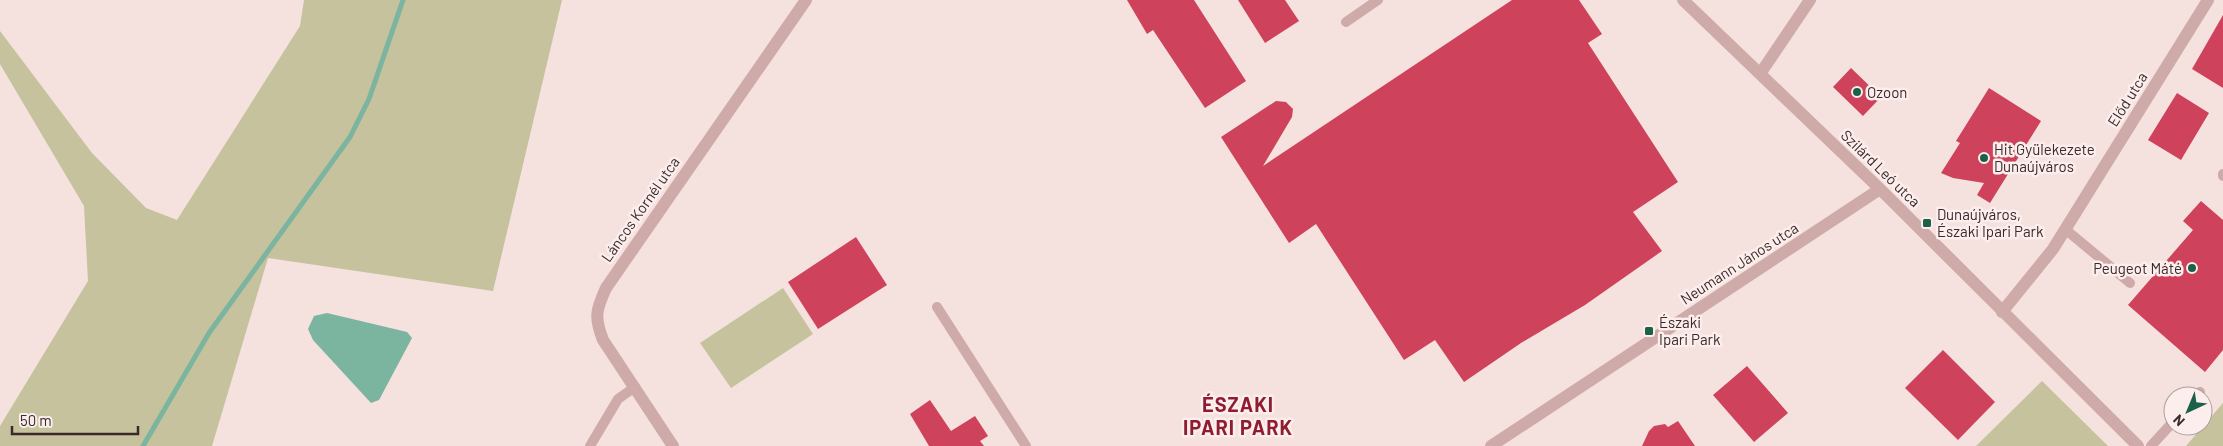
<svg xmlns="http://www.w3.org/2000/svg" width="2223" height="446" font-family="Barlow,sans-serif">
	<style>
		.green { fill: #c5c29d }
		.water { fill: #7bb49f }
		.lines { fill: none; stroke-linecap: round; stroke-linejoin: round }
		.stream { stroke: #7bb49f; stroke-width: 5 }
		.building { fill: #cf425b }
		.service { stroke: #ceaaa9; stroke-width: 10 }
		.minor { stroke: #ceaaa9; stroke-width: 12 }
		.poi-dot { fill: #1b6048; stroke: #fbeeec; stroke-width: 2 }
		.labels { text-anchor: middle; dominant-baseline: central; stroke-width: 5; stroke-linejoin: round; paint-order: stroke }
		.poi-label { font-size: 15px; fill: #3b292b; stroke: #fbeeec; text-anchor: start }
		.street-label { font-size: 15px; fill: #3b292b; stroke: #fbeeec }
		.district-label { font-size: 20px; font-weight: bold; letter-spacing: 1px; fill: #901c31; stroke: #fbeeec }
	</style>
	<rect width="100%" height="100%" fill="#f5e1de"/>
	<path class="green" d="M304,0H562L493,291L268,258L212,446H0V426L88,281L84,206L0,64V31L92,153L146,208L177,220L300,26Z
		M783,288L813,334L731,388L700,343Z
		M2042,381L2108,446H1976Z
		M2223,403V446H2186Z"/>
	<path class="water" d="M327,313L407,332L412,338L379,400L371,403L313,340L308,329L314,316Z"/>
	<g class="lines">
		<path class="stream" d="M143,446L209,333L350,137L369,99L403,0"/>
	</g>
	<path class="building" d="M1127,0H1194L1246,81L1205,108L1153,30L1147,34Z
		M1238,0H1285L1299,21L1265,43Z
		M1512,0H1579L1602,34L1588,43L1678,182L1633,212L1662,251L1585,305L1521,343L1464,382L1435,340L1404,360L1316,224L1289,243L1221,137L1276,101L1286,102L1293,109L1292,117L1263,166Z
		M2223,15V88L2192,69Z
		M1851,68L1881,97L1863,116L1833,87Z
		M1989,88L2041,121L1990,203L1977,195L1984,183L1953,178L1941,173L1960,143L1956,141Z
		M2177,93L2209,113L2181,160L2148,140Z
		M2201,201L2223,220V350L2205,372L2128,305L2193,230L2183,221Z
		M856,237L887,285L818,329L788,282Z
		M1943,350L1995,402L1958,440L1905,388Z
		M1747,366L1788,413L1754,442L1713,395Z
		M930,400L951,431L975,416L988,436L980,441L984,446H929L910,414Z
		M1678,421L1695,446H1642L1649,431L1654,426L1665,424L1668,427Z"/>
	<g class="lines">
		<path class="service" d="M1346,22L1378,0
			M2223,174V176
			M2065,229L2130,283
			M937,307L1026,446
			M2196,396L2200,392
			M590,446L618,399L635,387
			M2151,446L2173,422"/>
		<path class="minor" d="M1683,0L1880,189L2138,446
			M1760,74L1810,0
			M2002,312L2053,249L2208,0
			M673,446L603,340C594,317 596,310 606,288L806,0
			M1491,446L1880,189"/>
	</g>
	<g class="poi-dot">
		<circle cx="1857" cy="92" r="5"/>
		<circle cx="1984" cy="158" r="5"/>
		<rect x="1922" y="218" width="10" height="10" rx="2.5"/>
		<circle cx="2192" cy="268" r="5"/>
		<rect x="1644" y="326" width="10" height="10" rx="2.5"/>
	</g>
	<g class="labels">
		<g class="poi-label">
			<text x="1867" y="92">Ozoon</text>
			<text x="1994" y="149">Hit Gyülekezete<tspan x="1994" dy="17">Dunaújváros</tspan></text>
			<text x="1937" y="214">Dunaújváros,<tspan x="1937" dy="17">Északi Ipari Park</tspan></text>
			<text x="2182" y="268" text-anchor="end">Peugeot Máté</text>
			<text x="1659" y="322">Északi<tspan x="1659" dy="17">Ipari Park</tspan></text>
		</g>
		<g class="street-label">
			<text transform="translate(2127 99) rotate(-58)">Előd utca</text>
			<text transform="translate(1881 168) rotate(44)">Szilárd Leó utca</text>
			<text transform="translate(640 209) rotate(-55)">Láncos Kornél utca</text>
			<text transform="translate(1739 263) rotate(-33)">Neumann János utca</text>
		</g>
		<g class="district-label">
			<text x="1238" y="404">ÉSZAKI<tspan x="1238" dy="23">IPARI PARK</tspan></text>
		</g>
	</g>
	<g transform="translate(2188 411) rotate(224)"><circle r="24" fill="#fbeeec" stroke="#ae9f9f"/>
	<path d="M0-4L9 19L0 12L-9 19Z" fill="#1b6048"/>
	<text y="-8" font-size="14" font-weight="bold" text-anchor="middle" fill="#3b292b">N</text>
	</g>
	<path d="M12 426v8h126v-8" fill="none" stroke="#3b292b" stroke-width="2.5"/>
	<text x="20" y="426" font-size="15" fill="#3b292b" stroke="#fbeeec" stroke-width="4" paint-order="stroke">50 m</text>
</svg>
